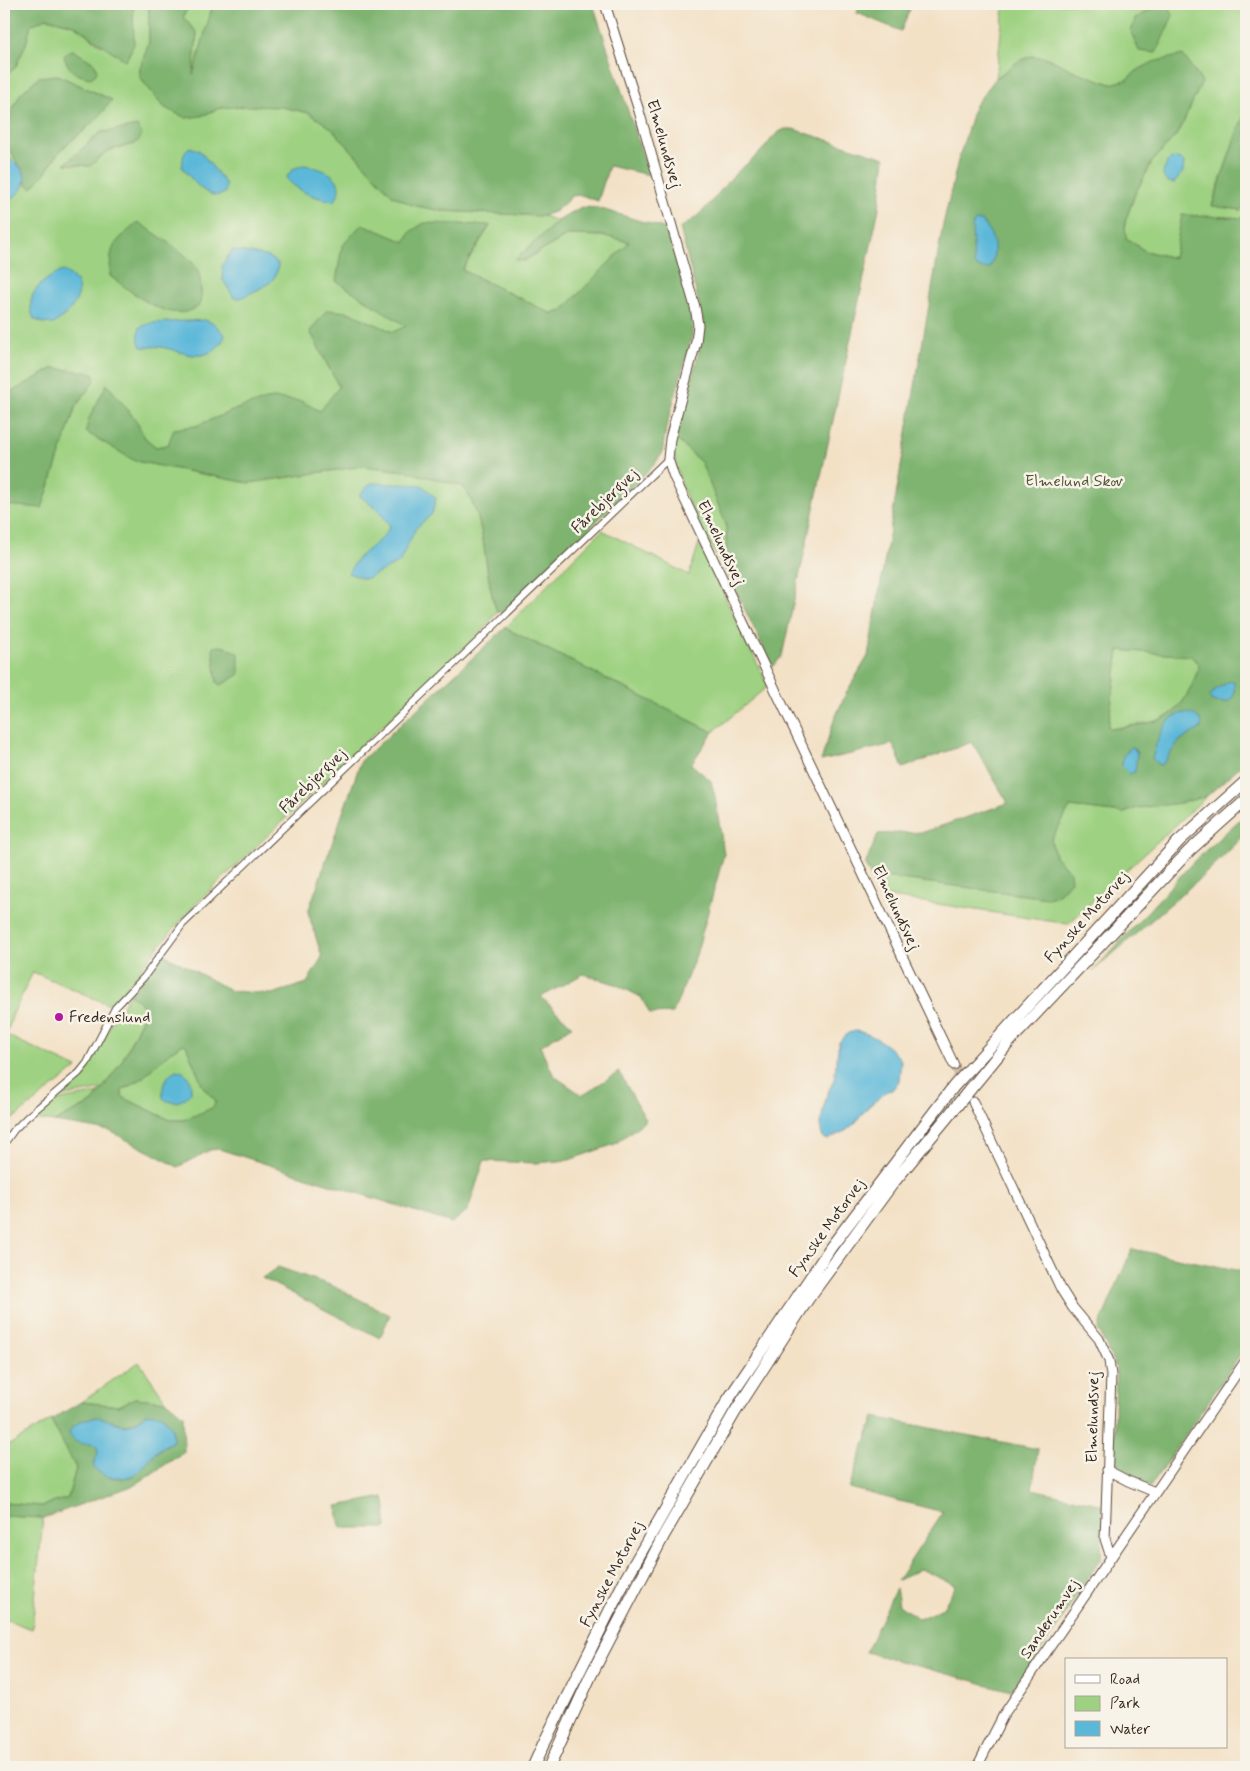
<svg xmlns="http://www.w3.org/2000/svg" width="1250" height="1771" font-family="Mynerve,sans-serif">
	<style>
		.green { fill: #9ed181; stroke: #6c7e50; fill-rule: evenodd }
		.forest { fill: #7eb36f; stroke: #5c6e46; fill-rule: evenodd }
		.water { fill: #5bb8d9; stroke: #4b717c }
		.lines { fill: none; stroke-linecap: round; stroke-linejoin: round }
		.secondary-tunnel { stroke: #cebca4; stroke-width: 9; stroke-dasharray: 9 4.5; stroke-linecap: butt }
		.street-casing { stroke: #574537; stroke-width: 8 }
		.secondary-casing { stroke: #574537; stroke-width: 11 }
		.highway-casing { stroke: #574537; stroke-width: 13 }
		.street { stroke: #fff; stroke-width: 6 }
		.secondary { stroke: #fff; stroke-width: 9 }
		.highway { stroke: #fff; stroke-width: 11 }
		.poi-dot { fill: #b5179e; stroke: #f7f3e8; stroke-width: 2 }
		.labels { text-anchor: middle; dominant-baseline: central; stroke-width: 5; stroke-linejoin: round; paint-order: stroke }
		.street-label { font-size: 16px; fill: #3b2a1e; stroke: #f7f3e8 }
		.park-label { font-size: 16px; fill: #545437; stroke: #f7f3e8 }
		.poi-label { font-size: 16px; fill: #3b2a1e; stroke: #f7f3e8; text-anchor: start }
	</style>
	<rect width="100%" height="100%" fill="#f7f3e8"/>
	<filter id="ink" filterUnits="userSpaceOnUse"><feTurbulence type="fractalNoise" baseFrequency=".02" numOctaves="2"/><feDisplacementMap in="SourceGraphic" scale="10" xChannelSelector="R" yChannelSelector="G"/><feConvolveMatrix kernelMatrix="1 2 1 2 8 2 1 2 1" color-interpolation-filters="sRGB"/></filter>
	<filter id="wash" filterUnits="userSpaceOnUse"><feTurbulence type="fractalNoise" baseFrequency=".0096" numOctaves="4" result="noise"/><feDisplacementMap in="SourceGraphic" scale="20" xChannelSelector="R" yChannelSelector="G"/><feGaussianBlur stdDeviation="1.12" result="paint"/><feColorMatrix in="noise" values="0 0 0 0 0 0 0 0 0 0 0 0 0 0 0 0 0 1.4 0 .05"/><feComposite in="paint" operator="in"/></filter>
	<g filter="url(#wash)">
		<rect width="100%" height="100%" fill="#f3e1c6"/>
		<path class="green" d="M133,4H149V42L140,68V78L165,108L201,116L220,108L253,106L282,107L309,113L331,127L392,195L412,205L442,211L543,216L558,221L516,260L524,261L568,235L605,236L630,242L561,312L550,313L462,270L490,226L406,326L393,332L348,312L310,331L339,387L320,412L301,401L242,407L196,426L175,429L168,445L156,447L145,438L135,419L107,385L135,461L249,483L363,466L405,471L463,486C489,523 482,571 497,612L486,627L197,903L158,947L112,1006L33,972L13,1014L6,1035L77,1068L4,1126V505L42,507L76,406L95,380L54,368L4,396V76L15,68L26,44L31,24L47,18L74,25L102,46L133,10ZM57,75L112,100L83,132L67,144L57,155L45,173L26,184L23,170ZM105,131L135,144L109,150L90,166L65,164L99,133Z
			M189,4H213L192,80L197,33L183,17Z
			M1004,4H1237L1241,11L1246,13V112L1238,129L1212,205L1241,210L1246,205V218L1183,215L1174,258L1145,251L1126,238L1125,222L1135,194L1152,162L1179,132L1183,124L1138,70L1126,80L1111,84L1074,71L1048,59L1019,61L996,78Z
			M676,439L701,462L726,524L727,573C710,546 665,469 676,439Z
			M602,530L689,575L699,543L768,686L713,732L505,628Z
			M1119,650L1191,656L1199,665C1194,685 1182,711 1162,719C1149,724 1125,726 1111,729L1108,727Z
			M1207,796L1068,924L878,895L870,875L1048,898L1070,872L1055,856L1051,840L1070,807L1124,813L1137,808L1180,803Z
			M130,994L147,1008L122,1061L103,1089L54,1098L81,1075L92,1062L112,1021Z
			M184,1044L186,1045L203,1087L215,1100V1104L213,1108L184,1120H170L124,1098L122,1095V1090L131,1086L170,1052Z
			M99,1093L93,1102L54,1122L34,1119L49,1102Z
			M139,1362L166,1401L135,1398L119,1406L81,1402Z
			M51,1420L76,1468L68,1498L42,1506L4,1503V1448Z
			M4,1516L43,1518L32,1629L4,1619Z"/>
		<path class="forest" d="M4,4H133L134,44L126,61L74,25L47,18L31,25L26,44L15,68L4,76Z
			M149,4H189L183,17L197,33L193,75L213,4H593L649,175L609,166L598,201L581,195L572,196L556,211L543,216L442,211L412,205L392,195L331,128L309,113L282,107L253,106L220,108L201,116L186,118L165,108L140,78V68L149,42Z
			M859,4H912L901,31L857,13Z
			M1157,6H1168L1173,15L1156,53L1139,51L1131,32L1135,19Z
			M73,50L94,63L97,69L96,74L91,78C76,76 68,70 64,56L69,51Z
			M1183,55L1202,82L1179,132L1152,162L1135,194L1125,222L1126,238L1145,251L1174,258L1182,215L1246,218V761L1207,796L1181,803L1137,808L1124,813L1070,807L1051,840L1055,856L1070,872L1071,881L1058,895L1048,898L870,875L865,865L878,834L924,832L1008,803L972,742L903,768L893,744L821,761L833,723L845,695L868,656L943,225L958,161L975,105L996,78L1019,61L1031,56L1048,58L1074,71L1111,84L1126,80L1138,70L1153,62ZM1119,650L1191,656L1199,665C1194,685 1182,711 1162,719C1150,724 1125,727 1111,729L1108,727Z
			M57,75L112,100L97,119L67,144L57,155L45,173L32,188L26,184L23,170L17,163L6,141L10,114L20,94L39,77Z
			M1246,112V205L1241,210L1212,206L1238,129Z
			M137,126L142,134C138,149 120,145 109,151C102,154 96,161 90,166L65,164L100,133Z
			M785,129H793L885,158L879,208L782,656L773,667L727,573L726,524L701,462L676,439L702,339L703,320L680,228C707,212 713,198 733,176C743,166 756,158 765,147C773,138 773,134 785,129Z
			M581,207L598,208L667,229L692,315V336L666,428L662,454L653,466L503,613L497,612C482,571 489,523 463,486L405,471L363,466L249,483L135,461L86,432L88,420L107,384L135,419L145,438L156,447L168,445L174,429L196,426L242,407L273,398L301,401L320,411L339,387L310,331L327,310L348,312L393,332L406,326L336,281L342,246L362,224L405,242L410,232L424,223L490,225L462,270L550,313L561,312L629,242L605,236L568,235L523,261L515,260L558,221Z
			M138,222C154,233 189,254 198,270C200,275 203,299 200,303C198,308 196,308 192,310C165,322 131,291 110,276C110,242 114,244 138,222Z
			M54,368L93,373L95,380L76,406L42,508L4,505V396Z
			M505,628L713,732L691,764L711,781L715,797L724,854L696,955L673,1013L650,1014L641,997L615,984L583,974L541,997L572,1026L540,1046L554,1076L582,1095L619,1072L646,1120L615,1144L569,1160L536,1163L484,1161L468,1210L452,1223L219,1149L210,1150L178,1167L110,1131L54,1122L93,1102L122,1061L147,1009L130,994L164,954L231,991L272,994L307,983L322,957L308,912L361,761ZM184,1044L186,1045L203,1087L215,1100V1104L212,1108L184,1120H170L124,1098L122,1095V1090L140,1080L170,1052Z
			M220,646L226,647L239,654V675L221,685L217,683L213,650V647Z
			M1246,814V834L1206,873L1093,971L1194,861Z
			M1132,1249L1246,1272V1346L1150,1487L1114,1462L1116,1368L1098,1329Z
			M278,1267L333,1286L390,1315L380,1338L262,1278Z
			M135,1398L166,1401L183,1415L184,1452L135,1485L43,1518L4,1516V1503L42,1506L68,1498L76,1468L51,1420L81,1402L119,1406ZM147,1413L173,1441C164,1447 155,1453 147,1461C141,1468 139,1474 130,1478C125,1479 118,1477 111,1478L93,1466C97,1459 100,1452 96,1445L91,1444L111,1420C128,1428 133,1423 147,1413Z
			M874,1417L1038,1449L1032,1489L1103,1505L1101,1558L1051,1636L1011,1691L866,1652L896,1588L899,1605L919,1619L943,1608L956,1585L920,1569L897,1581L943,1512L849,1488Z
			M384,1497L386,1509V1528H341L338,1518L337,1506Z"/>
		<path class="water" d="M190,147L200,151L226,184L225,193C208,203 191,178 182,167C183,159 183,151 190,147Z
			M4,156C8,159 14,161 18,165C34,179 20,197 4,202Z
			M1176,158L1181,159L1184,162L1183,172L1174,183C1158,181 1163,170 1169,160Z
			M304,165C323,169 349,176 335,201C315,198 299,193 286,178L293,169Z
			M975,221H982C994,235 998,250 990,268C983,270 979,268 974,264L972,226Z
			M232,250L266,256L278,263C278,280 268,285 253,292C247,295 242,299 234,298L223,280L222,266Z
			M63,271C80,278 83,293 72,307C68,314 60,319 54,324L43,323L34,319C23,295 42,279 63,271Z
			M205,320L213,323L225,334C224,341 220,345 214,350C197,362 179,350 161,347C154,346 147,348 141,347C138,340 138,334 140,327L151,323Z
			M371,483L422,485L436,498L432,514L416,528L399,563L365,579L348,573L358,558L383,537L390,526L379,511L359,495Z
			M1230,681L1234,682C1236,701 1229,705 1212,701L1210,697L1215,690Z
			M1186,713C1193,714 1198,716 1202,723L1201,728L1178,742L1163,764L1159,765L1152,759C1157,741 1164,714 1186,713Z
			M1131,747H1133L1137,753L1135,772L1129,774L1122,766L1123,756Z
			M856,1031C873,1033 891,1047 901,1060L899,1081L893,1089L887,1091L868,1107L856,1122L847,1130L827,1140L822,1136L820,1125L824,1106L827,1094L834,1080L839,1042L848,1033Z
			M176,1070C189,1072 191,1080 191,1092C185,1101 173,1106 163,1098C161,1087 166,1075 176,1070Z
			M147,1413L162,1415L172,1428L173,1441C167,1444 161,1448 156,1452C147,1460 140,1476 128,1478C125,1479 121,1477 117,1477C106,1478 100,1475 93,1466L98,1453L96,1445C84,1442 74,1448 69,1431C72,1427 74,1426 78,1423C103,1408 112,1428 130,1424C136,1423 142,1416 147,1413Z"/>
	</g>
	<g filter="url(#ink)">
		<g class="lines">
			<path class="secondary-tunnel" d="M954,1065L970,1097"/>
			<g class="street-casing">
				<path id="street" d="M4,1144L14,1130L27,1117L79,1073L87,1063L115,1008L144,977L183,924L668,459"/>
			</g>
			<g class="secondary-casing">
				<path id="secondary" d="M605,4L639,111L695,307L698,325L696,342L670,439L668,459L674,477L954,1065
					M973,1102L1061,1289L1073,1308L1099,1339L1109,1361L1111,1375L1105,1539L1111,1557
					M1107,1470L1128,1481L1155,1492
					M977,1767L1004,1714L1246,1360"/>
			</g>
			<g class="highway-casing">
				<path id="highway" d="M533,1767L543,1745L625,1580L728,1400L831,1247L954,1086L1179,841L1246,781
					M549,1767L591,1675L664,1535L735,1412L808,1299L893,1183L1010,1041L1189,851L1246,800"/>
			</g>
			<use href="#street" class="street"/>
			<use href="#secondary" class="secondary"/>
			<use href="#highway" class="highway"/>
		</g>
	</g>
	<circle class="poi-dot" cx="59" cy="1017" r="5"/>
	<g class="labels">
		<g class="street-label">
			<text transform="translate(664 144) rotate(74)">Elmelundsvej</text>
			<text transform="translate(605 501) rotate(-44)">Fårebjergvej</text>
			<text transform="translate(721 543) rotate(65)">Elmelundsvej</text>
			<text transform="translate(313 781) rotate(-44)">Fårebjergvej</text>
			<text transform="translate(896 908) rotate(65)">Elmelundsvej</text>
			<text transform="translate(1087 917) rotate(-48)">Fynske Motorvej</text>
			<text transform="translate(827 1228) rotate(-54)">Fynske Motorvej</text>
			<text transform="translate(1093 1417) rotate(-89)">Elmelundsvej</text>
			<text transform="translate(612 1574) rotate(-62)">Fynske Motorvej</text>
			<text transform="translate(1050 1619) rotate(-56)">Sanderumvej</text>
		</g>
		<g class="park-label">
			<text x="1074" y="481">Elmelund Skov</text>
		</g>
		<g class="poi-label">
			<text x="69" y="1017">Fredenslund</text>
		</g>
	</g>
	<rect width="1250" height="1771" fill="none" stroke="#f7f3e8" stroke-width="20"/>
	<rect x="1065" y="1658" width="162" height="90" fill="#f7f3e8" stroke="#aca397"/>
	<rect x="1075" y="1675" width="25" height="8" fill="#ffffff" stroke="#aca397"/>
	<text x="1110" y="1684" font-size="15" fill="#3b2a1e">Road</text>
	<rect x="1075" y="1696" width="25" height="15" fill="#9ed181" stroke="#aca397"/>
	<text x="1110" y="1708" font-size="15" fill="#3b2a1e">Park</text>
	<rect x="1075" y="1721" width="25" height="15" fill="#5bb8d9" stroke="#aca397"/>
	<text x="1110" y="1734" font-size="15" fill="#3b2a1e">Water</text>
</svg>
